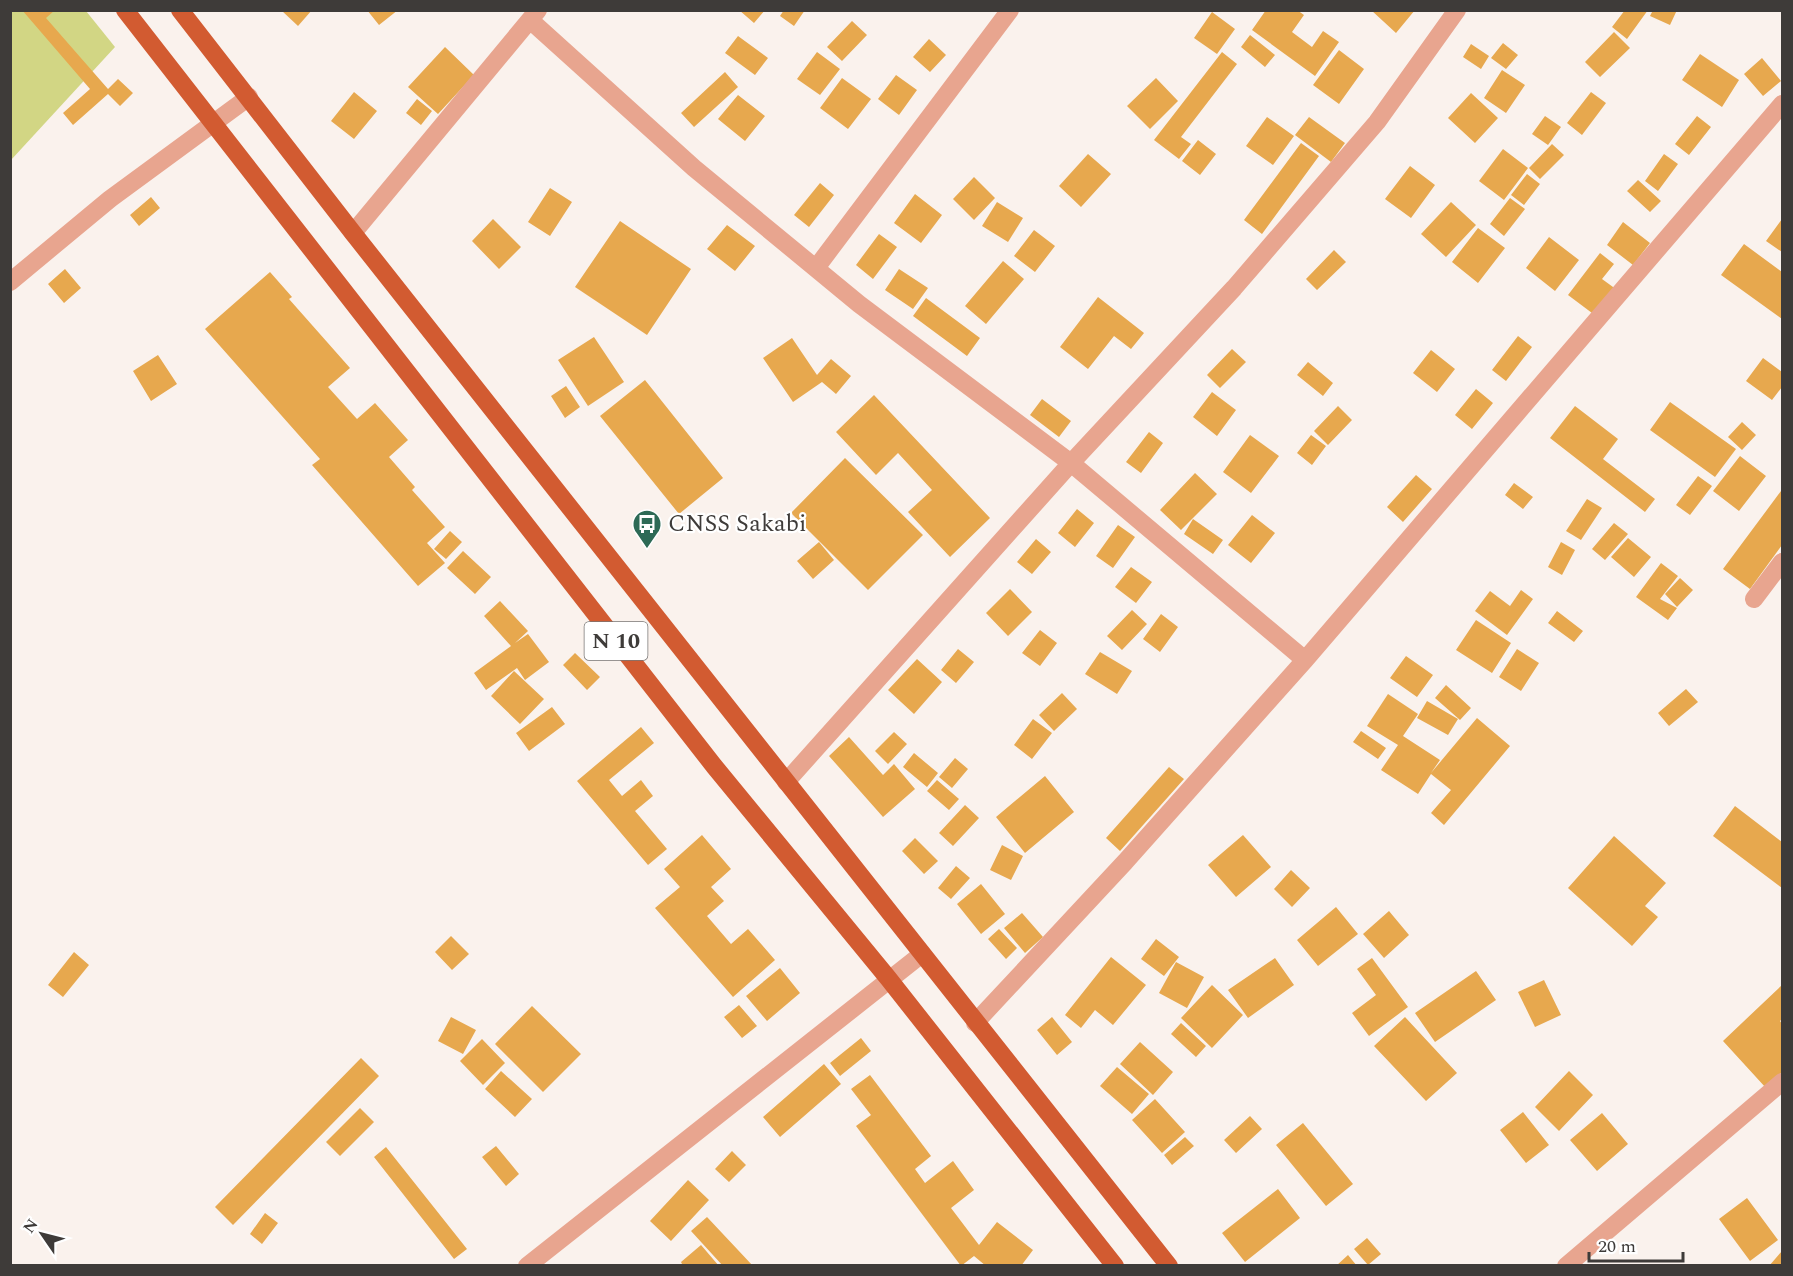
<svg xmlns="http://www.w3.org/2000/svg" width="1793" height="1276" font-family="Spectral,serif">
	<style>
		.green { fill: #d2d684 }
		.building { fill: #e7a84e }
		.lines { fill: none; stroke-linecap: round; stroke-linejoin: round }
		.minor { stroke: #e8a58f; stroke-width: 18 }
		.major { stroke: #d25b31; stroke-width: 18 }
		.labels { text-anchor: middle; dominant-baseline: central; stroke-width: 4.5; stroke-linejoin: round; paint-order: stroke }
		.shield { fill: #fff; stroke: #787674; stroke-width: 1.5 }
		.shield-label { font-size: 22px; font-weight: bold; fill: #3e3b39 }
		.poi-label { font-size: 24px; fill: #3e3b39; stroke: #fff; text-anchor: start }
	</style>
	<rect width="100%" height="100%" fill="#faf2ed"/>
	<path class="green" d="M11,11H86L115,47L11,160Z"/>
	<path class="building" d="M22,10H55L46,18L108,89L118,79L133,93L120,106L108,94L73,125L63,113L90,89Z
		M281,10H312L298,26Z
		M367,10H398L379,25Z
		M739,10H765L754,23Z
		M784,10H805L794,26L780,16Z
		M1266,10H1297L1304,15L1292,32L1312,47L1323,31L1339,42L1315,76L1252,30Z
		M1371,10H1415L1396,33Z
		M1625,10H1648L1627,39L1612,27Z
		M1653,10H1677L1670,25L1650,16Z
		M1212,12L1235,29L1217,54L1194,38Z
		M852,21L867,35L842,61L827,47Z
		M1614,32L1630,48L1600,77L1585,62Z
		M1250,35L1275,55L1265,67L1241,47Z
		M738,36L768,58L755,75L725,53Z
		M929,39L946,55L930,72L913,57Z
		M1503,43L1518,55L1506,69L1491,58Z
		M1471,44L1489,56L1481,69L1463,57Z
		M445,47L474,75L438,114L408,87Z
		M1339,50L1364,69L1339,104L1313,85Z
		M817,52L840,69L820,95L797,79Z
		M1222,52L1237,64L1181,137L1191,144L1179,159L1154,140Z
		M1700,54L1739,80L1722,107L1682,80Z
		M1762,58L1781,81L1763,96L1744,74Z
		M1502,70L1525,85L1506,113L1484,98Z
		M725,72L738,87L694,127L681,113Z
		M896,75L917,90L899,115L878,99Z
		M842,78L871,99L848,129L820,108Z
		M1156,78L1178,101L1150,129L1127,106Z
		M354,92L377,111L354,139L331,121Z
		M1591,92L1606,103L1582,135L1567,123Z
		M1471,93L1498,118L1475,143L1448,118Z
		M738,95L765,116L745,141L718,119Z
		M417,99L432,111L421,125L406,113Z
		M1545,116L1561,127L1548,145L1532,134Z
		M1697,116L1711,127L1689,155L1675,144Z
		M1267,117L1294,136L1273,165L1246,146Z
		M1309,117L1345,143L1331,162L1295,135Z
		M1198,140L1216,154L1200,175L1182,161Z
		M1301,143L1319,156L1262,234L1244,220Z
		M1552,144L1564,155L1540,179L1529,168Z
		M1503,149L1528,168L1504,200L1479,181Z
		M1088,154L1111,174L1081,207L1059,186Z
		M1664,154L1678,164L1658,191L1645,181Z
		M1410,166L1435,185L1411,218L1385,199Z
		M1527,174L1540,184L1524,205L1511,195Z
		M974,177L995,198L974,220L953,199Z
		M1638,180L1661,201L1650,212L1627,191Z
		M820,183L834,195L809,227L794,215Z
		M550,188L572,202L550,236L528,222Z
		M915,194L942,215L921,243L894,223Z
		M151,197L160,208L139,226L130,215Z
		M1510,198L1525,209L1504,236L1490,224Z
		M997,202L1023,218L1008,242L982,226Z
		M1451,202L1476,225L1446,257L1421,234Z
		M493,219L521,247L499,269L472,241Z
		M1782,219V252L1766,241Z
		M620,221L691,269L647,335L575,287Z
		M1623,222L1650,243L1633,265L1607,245Z
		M727,225L755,246L735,271L707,249Z
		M1478,228L1505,248L1478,283L1452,262Z
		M1034,230L1055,246L1035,272L1014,256Z
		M879,234L897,247L873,279L856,265Z
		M1549,237L1579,260L1555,291L1526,268Z
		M1744,244L1782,272V319L1721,275Z
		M1334,250L1346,262L1317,290L1306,279Z
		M1600,253L1614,264L1602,279L1624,295L1604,322L1568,295Z
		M1003,261L1024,279L986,324L965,306Z
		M65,269L81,288L64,303L48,284Z
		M899,269L928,288L913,309L885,290Z
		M270,272L292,297L289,299L350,368L328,387L357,419L375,403L408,440L389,457L415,487L412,490L445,527L427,543L445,563L418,586L312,465L320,459L205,329Z
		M1098,297L1144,333L1131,349L1114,336L1088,369L1060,347Z
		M926,298L980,338L967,356L913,316Z
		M1518,336L1532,347L1506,381L1492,370Z
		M594,337L624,382L588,406L558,360Z
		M792,338L817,375L831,359L851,376L836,394L822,382L793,402L763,358Z
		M1232,349L1246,362L1220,388L1207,375Z
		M1431,350L1455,369L1437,392L1413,373Z
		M158,355L177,384L151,401L133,371Z
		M1763,358L1782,372V387L1772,400L1746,381Z
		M1308,362L1333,383L1323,396L1297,375Z
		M645,380L723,478L679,514L600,416Z
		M566,386L580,407L565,418L551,396Z
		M1476,389L1493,403L1472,429L1455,415Z
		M1212,392L1236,410L1217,436L1193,417Z
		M874,395L990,518L950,557L908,512L932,490L898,453L876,475L836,432Z
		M1042,399L1071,421L1059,437L1030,415Z
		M1670,402L1736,449L1715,477L1650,430Z
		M1338,406L1352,420L1328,445L1314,431Z
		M1575,406L1618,439L1603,459L1655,499L1645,512L1550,438Z
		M1742,422L1756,435L1742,450L1728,437Z
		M1149,432L1163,443L1141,473L1126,462Z
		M1250,435L1279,456L1251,493L1223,472Z
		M1311,435L1326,446L1312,465L1297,453Z
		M1740,456L1766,476L1739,511L1713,491Z
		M845,458L923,535L868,590L791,513Z
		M1195,473L1217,494L1181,530L1160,510Z
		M1416,475L1432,489L1403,522L1387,507Z
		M1698,476L1712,486L1690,515L1676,505Z
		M1514,483L1533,497L1523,509L1505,495Z
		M1781,491L1782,545L1750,589L1723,569Z
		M1587,499L1602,508L1581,540L1566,531Z
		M1077,509L1094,523L1075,547L1058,533Z
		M1252,515L1275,533L1251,563L1228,545Z
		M1193,519L1223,540L1213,554L1184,534Z
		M1614,523L1628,534L1605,560L1592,549Z
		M1118,525L1135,537L1113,568L1096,556Z
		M450,531L462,542L446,559L434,549Z
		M1628,538L1651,557L1634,577L1611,557Z
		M1036,539L1051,552L1032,574L1017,562Z
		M819,542L834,560L813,579L797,561Z
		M1561,542L1575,550L1562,575L1548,567Z
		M463,551L491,577L475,594L447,568Z
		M1661,563L1678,576L1660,599L1677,608L1668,620L1636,597Z
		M1131,567L1152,582L1136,603L1115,587Z
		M1680,578L1693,590L1677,607L1665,594Z
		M1010,589L1032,612L1008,636L986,613Z
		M1521,590L1533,599L1507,635L1475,611L1490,591L1510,606Z
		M500,601L528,631L515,643L528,634L549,662L525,680L517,668L486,690L474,673L511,646L484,616Z
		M1132,610L1147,624L1122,650L1107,636Z
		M1557,611L1583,631L1574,642L1548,623Z
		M1161,614L1178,627L1160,652L1143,639Z
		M1476,620L1511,643L1492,673L1456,650Z
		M1040,630L1057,643L1040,666L1022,653Z
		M958,649L974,662L956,683L941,670Z
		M1517,649L1539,663L1521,691L1499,677Z
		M1100,652L1132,671L1117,694L1085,674Z
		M575,653L600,677L587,690L563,665Z
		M1406,656L1433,675L1417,697L1390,678Z
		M917,659L942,682L914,714L888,690Z
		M514,671L544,699L520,724L491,696Z
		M1446,685L1471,708L1460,720L1435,698Z
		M1686,689L1698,702L1669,726L1658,713Z
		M1062,693L1077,709L1054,731L1039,715Z
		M1388,694L1418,714L1403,736L1440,760L1431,773L1477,718L1510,746L1444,825L1431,813L1451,790L1431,774L1418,794L1381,770L1398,745L1367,726Z
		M1427,701L1458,719L1448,735L1417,718Z
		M552,707L565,724L529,751L516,733Z
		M1033,719L1052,733L1032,759L1014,745Z
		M641,727L654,743L609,780L622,796L641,780L653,796L635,811L667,849L648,865L577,781Z
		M1361,731L1386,748L1378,759L1353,742Z
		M894,732L907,744L888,764L875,751Z
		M849,737L883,775L894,764L915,789L883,817L829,756Z
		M914,753L938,773L927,787L903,767Z
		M955,758L968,769L952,788L939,777Z
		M1169,767L1184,779L1120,851L1106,838Z
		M1045,776L1074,812L1025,853L996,817Z
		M937,780L959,799L949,810L927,791Z
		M965,805L979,818L953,846L939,833Z
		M1735,806L1782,842V888L1713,836Z
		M702,835L731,869L711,887L724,901L707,916L731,944L748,929L775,960L733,997L655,908L680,887L664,869Z
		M1243,835L1271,867L1236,897L1208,865Z
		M1614,836L1666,883L1645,906L1658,917L1632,946L1568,888Z
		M915,838L938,861L924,874L902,851Z
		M1002,845L1023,856L1011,880L990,870Z
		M956,866L970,878L951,899L938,888Z
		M1291,870L1310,888L1292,907L1274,889Z
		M981,884L1005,914L981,934L957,904Z
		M1336,907L1358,934L1318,966L1297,940Z
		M1389,911L1409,935L1384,958L1363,934Z
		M1022,913L1043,937L1025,953L1004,928Z
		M999,929L1017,948L1006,959L988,939Z
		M451,936L469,954L452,970L435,952Z
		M1156,939L1179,957L1164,976L1141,959Z
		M74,952L89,965L63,997L48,985Z
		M1111,957L1146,985L1113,1025L1095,1010L1081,1028L1065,1015Z
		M1275,958L1294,985L1248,1018L1228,990Z
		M1372,958L1408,1007L1369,1036L1352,1013L1376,995L1357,969Z
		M1176,962L1204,977L1187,1008L1159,993Z
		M780,968L800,993L767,1021L746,996Z
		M1476,971L1496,1000L1435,1042L1415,1013Z
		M1544,980L1561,1015L1535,1027L1518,992Z
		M1212,985L1243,1015L1212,1048L1181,1018Z
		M1782,985V1019L1780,1021L1782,1024V1072L1766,1088L1723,1041Z
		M739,1005L757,1026L742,1038L724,1017Z
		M532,1006L581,1054L543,1092L495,1044Z
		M451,1017L476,1030L463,1054L438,1041Z
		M1052,1017L1072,1042L1057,1055L1037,1030Z
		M1405,1017L1457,1073L1426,1101L1374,1046Z
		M1181,1023L1206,1046L1196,1057L1171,1034Z
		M861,1038L871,1051L840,1076L830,1063Z
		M482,1039L505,1063L483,1085L460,1061Z
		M1140,1042L1173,1072L1153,1095L1120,1064Z
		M361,1058L379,1076L233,1225L215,1207Z
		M824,1064L841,1084L780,1137L763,1117Z
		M1117,1067L1149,1094L1132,1114L1100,1086Z
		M501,1071L532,1099L515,1117L485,1089Z
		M1569,1071L1593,1095L1559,1131L1535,1107Z
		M870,1075L931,1156L915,1169L925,1183L953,1161L974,1190L951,1208L979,1245L997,1222L1033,1250L1021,1266H986L974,1256L961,1266L856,1126L871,1115L851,1089Z
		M1155,1099L1185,1132L1162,1153L1132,1120Z
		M360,1108L374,1122L340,1156L326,1142Z
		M1523,1112L1549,1145L1526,1163L1500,1130Z
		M1602,1113L1628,1144L1597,1171L1570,1140Z
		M1250,1116L1262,1129L1236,1153L1224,1140Z
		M1303,1123L1353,1184L1326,1206L1276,1145Z
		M1185,1137L1194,1146L1172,1165L1164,1155Z
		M496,1146L519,1174L506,1186L482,1157Z
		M386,1147L467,1249L454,1259L374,1157Z
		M732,1151L746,1165L729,1182L715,1169Z
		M688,1180L709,1200L671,1241L650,1221Z
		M1278,1189L1300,1218L1245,1262L1222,1233Z
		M1747,1198L1778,1240L1750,1261L1719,1219Z
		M265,1213L278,1223L262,1244L250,1234Z
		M707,1217L753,1266H723L691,1231Z
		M1367,1238L1381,1254L1368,1265L1354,1249Z
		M701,1245L719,1266H683L681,1262Z
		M1782,1251V1266H1769Z
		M1348,1255L1357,1266H1336Z"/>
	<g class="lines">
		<path class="minor" d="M530,20L694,168L859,304L1071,463L1305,660
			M353,233L538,10
			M816,268L1010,10
			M10,282L110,199L249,97
			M1754,599L1782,562
			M786,782L1071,463L1234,288L1377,122L1457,10
			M975,1023L1125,862L1305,660L1782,104
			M527,1266L922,954
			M1566,1266L1782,1082"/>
		<path class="major" d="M125,10L714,766L888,978L1115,1266
			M180,10L353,233L1169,1266"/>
	</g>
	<defs>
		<g id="bus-pin" transform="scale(1.5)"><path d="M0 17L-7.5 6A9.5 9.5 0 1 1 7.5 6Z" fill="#2d6a56" stroke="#fff"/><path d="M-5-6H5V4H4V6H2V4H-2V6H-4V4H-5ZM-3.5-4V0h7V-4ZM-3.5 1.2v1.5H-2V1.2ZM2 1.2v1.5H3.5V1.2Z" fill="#fff"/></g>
	</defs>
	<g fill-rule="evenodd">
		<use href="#bus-pin" x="647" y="524"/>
	</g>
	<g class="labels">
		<rect class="shield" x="584.5" y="622" width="63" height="38" rx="4.5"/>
		<g class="shield-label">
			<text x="616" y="641">N 10</text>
		</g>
		<g class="poi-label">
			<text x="668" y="524">CNSS Sakabi</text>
		</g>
	</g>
	<rect width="1793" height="1276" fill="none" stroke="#3e3b39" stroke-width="24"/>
	<g transform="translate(42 1234) rotate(305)" stroke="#ffffff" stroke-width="4.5" paint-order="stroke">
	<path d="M0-4.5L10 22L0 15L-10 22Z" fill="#3e3b39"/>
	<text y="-9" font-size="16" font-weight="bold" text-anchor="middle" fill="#3e3b39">N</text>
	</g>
	<path d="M1589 1252v9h94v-9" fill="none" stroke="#3e3b39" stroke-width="3"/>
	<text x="1598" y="1252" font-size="18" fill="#3e3b39" stroke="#ffffff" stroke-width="4.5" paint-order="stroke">20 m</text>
</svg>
